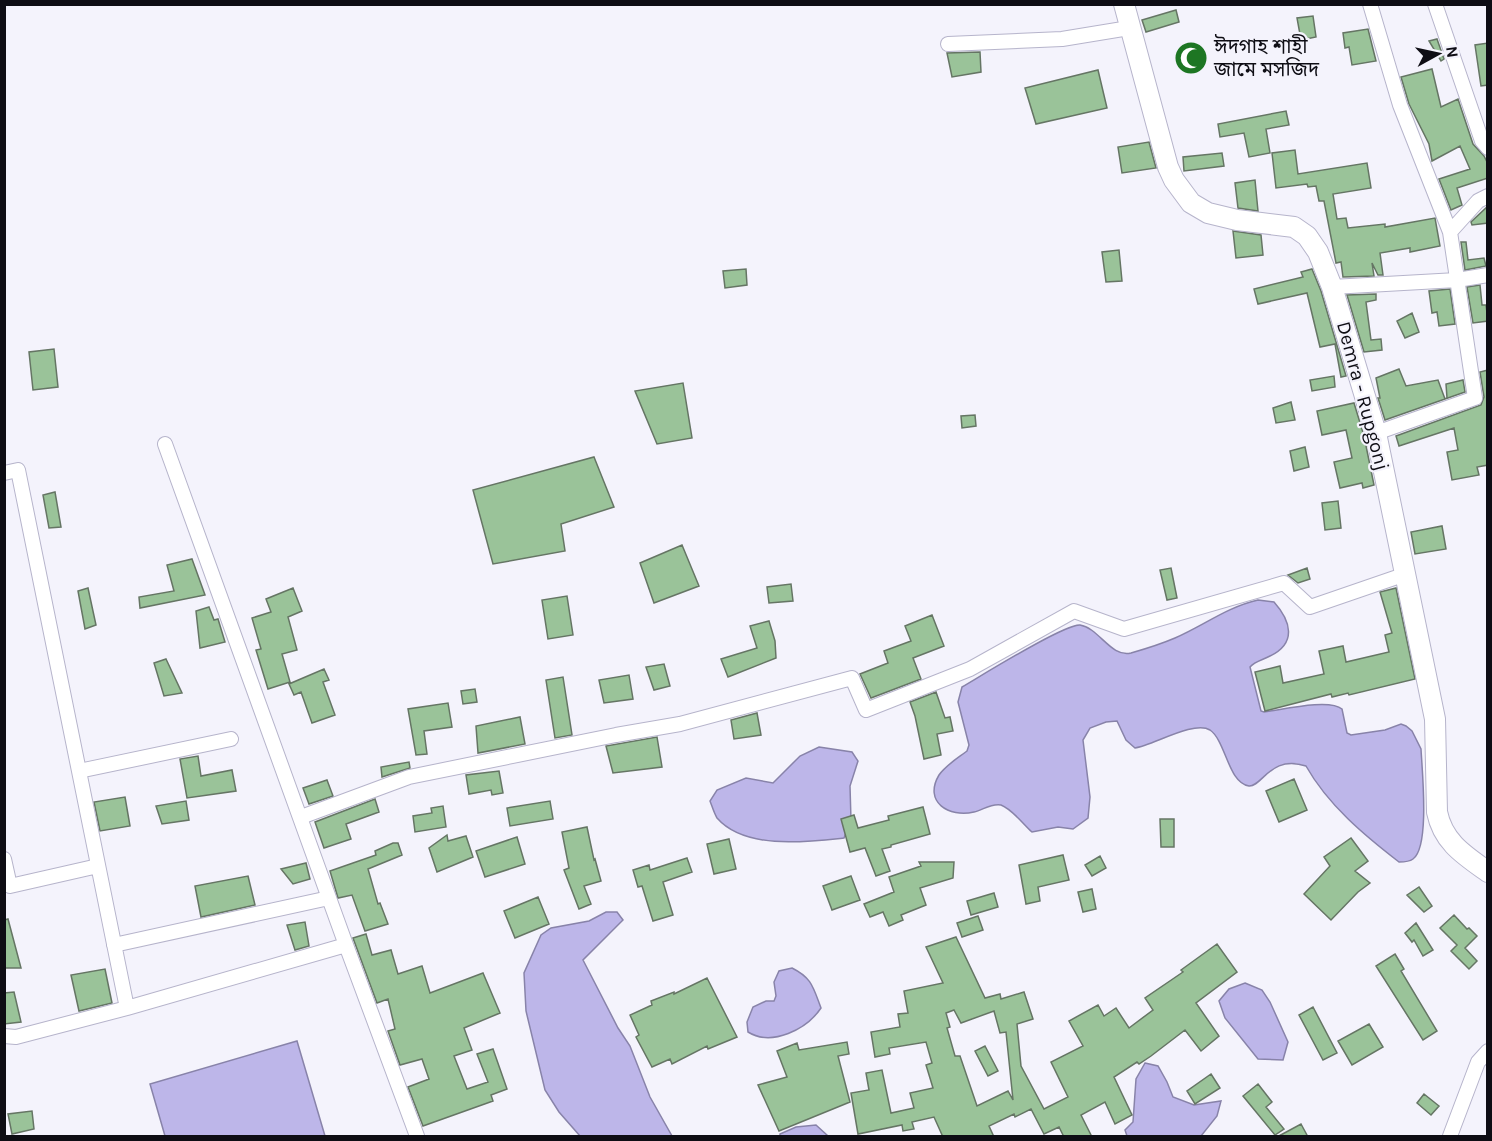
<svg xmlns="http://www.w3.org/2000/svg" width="1492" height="1141" font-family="Karla,'Noto Sans Bengali',sans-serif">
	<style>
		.water { fill: #bdb6e9; stroke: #8883a9; stroke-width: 1.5 }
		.building { fill: #9ac399; stroke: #657564; stroke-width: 1.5; fill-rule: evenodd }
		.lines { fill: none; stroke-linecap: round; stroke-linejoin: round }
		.street-casing { stroke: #b6b4cb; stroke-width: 16 }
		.secondary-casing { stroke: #b6b4cb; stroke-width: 22 }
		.street { stroke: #fff; stroke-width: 14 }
		.secondary { stroke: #fff; stroke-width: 20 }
		.labels { text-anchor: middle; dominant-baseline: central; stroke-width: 4.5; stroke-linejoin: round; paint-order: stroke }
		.poi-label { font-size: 20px; fill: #0e0d14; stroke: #f4f3fc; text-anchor: start }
		.street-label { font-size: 20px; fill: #0e0d14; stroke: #f4f3fc }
	</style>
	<rect width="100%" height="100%" fill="#f4f3fc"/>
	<path class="water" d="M1258,600L1274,602C1291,621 1297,643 1270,656C1263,660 1255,661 1250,667L1261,711L1264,712C1281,710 1329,698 1342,709L1347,733L1351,735L1385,730L1401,724L1406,726L1412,731L1421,749C1422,770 1430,847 1413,859C1409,862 1403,862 1399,862C1364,835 1328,805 1306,766C1271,754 1262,787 1249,786C1228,783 1226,741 1210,730C1194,720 1152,746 1135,748L1126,740L1117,721L1106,722L1090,728L1083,740L1090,797L1088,818L1073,829L1058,827L1032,832C1023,824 1012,809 1001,805C991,803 983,810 974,812C949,818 923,802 939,775C946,765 958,758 967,751L969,745L958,702L962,687C981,676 1064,624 1080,625C1099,628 1111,658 1131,653C1145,649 1161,644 1175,638C1203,626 1227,607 1258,600Z
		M819,747L852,752L858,761L850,786L851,820L844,838C807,842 745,850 717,818C714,813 712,806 710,801L717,790L746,778L773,783L800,756Z
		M606,912H617L623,920L583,960L618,1028L630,1046L650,1097L672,1136H580L559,1112L545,1090L526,1011L524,973L541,935L551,928L589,921Z
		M792,968C812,978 813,987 821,1008C807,1029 772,1047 748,1032L747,1022L753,1007L766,1001H774L776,996L774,982L779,971Z
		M1245,983L1262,990L1270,1002L1288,1042L1283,1060L1258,1059L1225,1018L1219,1001L1229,989Z
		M297,1041L325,1136H165L150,1084Z
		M1145,1063L1158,1066L1167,1082L1173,1097L1194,1105L1221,1101L1217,1116L1201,1136H1127L1125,1130L1133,1122L1136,1079Z
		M816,1125L828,1136H780V1134L796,1127Z"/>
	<path class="building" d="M1176,10L1179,22L1146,32L1142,20Z
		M1313,16L1316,37L1301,40L1297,18Z
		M1368,29L1376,61L1352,65L1349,47L1345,48L1343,33Z
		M1437,39L1444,59L1441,61L1429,41Z
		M1488,43V85L1481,86L1475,45Z
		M980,52L981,72L952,77L947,53Z
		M1432,69L1441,107L1458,99L1473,144L1484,156L1488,164V178L1457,188L1462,205L1451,210L1439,179L1470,169L1460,146L1432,161L1429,144L1409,104L1401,77Z
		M1098,70L1107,108L1036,124L1025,88Z
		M1286,111L1289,125L1266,129L1270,153L1249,157L1244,133L1220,137L1218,124Z
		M1149,142L1156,168L1122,173L1118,147Z
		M1295,150L1298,174L1367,163L1371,188L1333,194L1337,219L1346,218L1348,228L1385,224V227L1435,218L1440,246L1410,252V248L1380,253L1383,275H1378L1372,263L1374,276L1343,277L1341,262L1336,263L1324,201H1319L1316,186L1308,187L1307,184L1276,188L1272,153Z
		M1222,153L1224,166L1184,171L1183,157Z
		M1255,180L1258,211L1238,208L1235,183Z
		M1488,206V223L1472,225L1471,222Z
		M1233,231L1261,235L1263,255L1236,258Z
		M1461,242H1466L1468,260L1484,258L1486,266L1465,270Z
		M1119,250L1122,281L1106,282L1102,252Z
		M746,269L747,285L725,288L723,271Z
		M1312,269L1321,291L1346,376L1341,377L1335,344L1320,347L1307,293L1258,304L1254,289L1303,277L1301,272Z
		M1480,285L1482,305H1486L1488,321L1473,323L1467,287Z
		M1450,289L1455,324L1439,326L1437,312L1432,313L1429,291Z
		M1376,294V300L1366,302L1371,340L1381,339L1382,350L1364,352L1347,295Z
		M1412,313L1419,332L1405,338L1397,321Z
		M54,349L58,387L33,390L29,352Z
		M1399,369L1406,386L1438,380L1445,399L1447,398L1446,384L1463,380L1465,392L1385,420L1378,398H1380L1376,378Z
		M1488,370V465L1477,467L1479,475L1452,480L1447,452L1458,450L1454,428L1399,446L1396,436L1481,405L1484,397L1480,372Z
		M1334,376L1335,387L1312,391L1310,380Z
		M683,383L692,438L657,444L635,391Z
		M1291,402L1295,420L1276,423L1273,408Z
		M1354,403L1364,436L1374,485L1363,488L1362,483L1340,488L1334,462L1352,458L1346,430L1322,435L1317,411Z
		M975,415L976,426L962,428L961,416Z
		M1305,447L1309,467L1294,471L1290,451Z
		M594,457L614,507L561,524L565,551L493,564L473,490Z
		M55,492L61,527L49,528L43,495Z
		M1338,501L1341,528L1325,530L1322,503Z
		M1442,526L1446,549L1415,554L1411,532Z
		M682,545L699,586L654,603L640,563Z
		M192,559L205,595L140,608L139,597L174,591L167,565Z
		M1171,568L1177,598L1167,600L1160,570Z
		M1307,568L1310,579L1298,583L1288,575Z
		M791,584L793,601L769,603L767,587Z
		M88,588L96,625L85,629L78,591Z
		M293,588L302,611L288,617L297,650L282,654L290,682L268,689L256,650L261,649L252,618L271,612L266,599Z
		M1396,588L1415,679L1349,695L1348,693L1332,697L1331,694L1265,711L1255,672L1280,666L1283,683L1324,674L1319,651L1343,646L1346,662L1389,652L1385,635L1392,633L1380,592Z
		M567,596L573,635L548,639L542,600Z
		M209,607L214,620L218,619L225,642L200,648L196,611Z
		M932,615L944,646L913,658L921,679L871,698L860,674L888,663L884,651L911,641L905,626Z
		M769,621L775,641L776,658L728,677L721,659L757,648L750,626Z
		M166,659L182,693L164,696L154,663Z
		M664,664L670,686L654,690L646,667Z
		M324,669L329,680L323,682L335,715L312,723L301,692L294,695L289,684Z
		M629,675L633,699L604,703L599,680Z
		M563,677L572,735L555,738L546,680Z
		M475,689L477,702L463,704L461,691Z
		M936,692L945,718L950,717L953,731L937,734L941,755L924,759L915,716L910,702Z
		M448,703L452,727L424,731L427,754L416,755L408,709Z
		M757,713L761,735L734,739L731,720Z
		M520,717L525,744L478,753L476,726Z
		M657,737L662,767L613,773L606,746Z
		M198,756L201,776L232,770L236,791L187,798L180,759Z
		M409,762L410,768L382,777L381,767Z
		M499,771L503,793L492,795L491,790L469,794L466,775Z
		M1294,779L1307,810L1279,822L1266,791Z
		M327,780L333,796L309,804L303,788Z
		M125,797L130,826L100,831L94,802Z
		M375,799L379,812L346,824L351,839L324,848L315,822Z
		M186,801L189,820L162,824L156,806Z
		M550,801L553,819L510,826L507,808Z
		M443,806L446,827L415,832L413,816L432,813L431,808Z
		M923,807L930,834L891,845V847L882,849L890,871L876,876L865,848L850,852L841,819L854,815L858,828L889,820L888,816Z
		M1160,819H1174V847H1161Z
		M587,827L594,860L595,859L601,881L584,886L591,904L579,909L564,870L569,868L562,832Z
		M447,835L448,841L466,836L473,857L437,872L429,848Z
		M517,837L525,864L485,877L476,851Z
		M1351,838L1368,861L1355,871L1370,883L1358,892L1331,920L1304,894L1330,866L1324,857Z
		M729,839L736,869L714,874L707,844Z
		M393,843H398L402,855L368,869L378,904L380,903L388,924L365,931L352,895L338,898L330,871L376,855L375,851Z
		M1063,855L1069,880L1038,887L1040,901L1026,904L1019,865Z
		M1100,856L1106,868L1092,876L1085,865Z
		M687,858L692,872L663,882L673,915L653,921L642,886L638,887L633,870L649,865L650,870Z
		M919,862H954L953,878L920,888L926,905L901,915L903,920L889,926L883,912L870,917L864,904L894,892L889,877L921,866Z
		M306,863L310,879L293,884L281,869Z
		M248,876L255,905L201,917L195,886Z
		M851,876L860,900L832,910L823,886Z
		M1419,887L1432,906L1424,912L1407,895Z
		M1092,889L1096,909L1083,912L1078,892Z
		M994,893L998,907L971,915L967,901Z
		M538,897L549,924L515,938L504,911Z
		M1454,915L1467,929L1469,928L1477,936L1465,948L1477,961L1469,969L1451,951L1457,945L1440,928Z
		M978,916L983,930L962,937L957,923Z
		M8,919L21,968H4V920Z
		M305,922L309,946L295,950L287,925Z
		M1416,923L1433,950L1423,956L1414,940L1412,942L1405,933Z
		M366,934L372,955L391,950L398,974L422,966L430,993L483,973L500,1013L464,1028L472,1050L454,1056L467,1089L488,1082L477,1054L493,1049L507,1089L491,1095L493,1101L423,1126L408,1087L429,1079L422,1059L400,1065L388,1031L395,1029L388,999L377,1003L353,938Z
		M956,937L985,998L1000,994L1001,999L1024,992L1033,1019L1017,1024L1021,1066L1044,1109L1068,1097L1051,1062L1083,1046L1069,1021L1098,1005L1104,1016L1116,1008L1129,1028L1153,1010L1145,998L1183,972L1181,970L1217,944L1237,972L1196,1003L1219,1036L1201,1051L1185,1030L1151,1056L1139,1064L1137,1062L1114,1077L1132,1115L1115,1124L1105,1102L1081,1115L1092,1137H1064L1059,1127L1044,1134L1031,1109L1015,1117L1014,1114L989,1126L994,1137H943L934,1117L912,1122L914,1129L903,1131L902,1125L858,1134L851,1093L869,1090L866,1073L882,1070L891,1113L914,1108L910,1093L933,1088L926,1065L932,1063L926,1042L889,1048L890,1054L875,1057L871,1032L900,1027L898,1014L908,1013L904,991L943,983L926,947ZM954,1010L961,1023L994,1011L1000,1033L1006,1032L1013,1100L1008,1091L977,1106L960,1056H955L947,1028L950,1027L946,1013Z
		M1395,954L1404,969L1401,971L1437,1031L1423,1040L1376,966Z
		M105,969L112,1003L79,1011L71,975Z
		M707,978L737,1037L708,1049L707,1046L672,1064L670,1059L652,1067L636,1037L639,1035L630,1015L652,1005L651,1001L674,992V994Z
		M14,992L21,1022L4,1024V993Z
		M1313,1007L1337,1053L1323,1060L1299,1015Z
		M1369,1024L1383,1047L1352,1065L1338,1041Z
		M847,1042L849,1054L838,1056L850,1102L779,1131L758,1085L787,1077L777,1051L797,1043L799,1050Z
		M985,1046L998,1071L988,1076L975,1051Z
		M1211,1074L1220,1088L1195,1104L1187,1091Z
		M1258,1084L1272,1102L1266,1107L1284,1129L1275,1135L1243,1096Z
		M1424,1094L1439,1106L1431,1115L1417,1103Z
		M32,1111L34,1129L12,1134L8,1114Z
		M1301,1124L1308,1137H1277Z"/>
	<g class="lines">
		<g class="street-casing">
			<path id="street" d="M1370,4L1400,105L1450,232
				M1435,4L1482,141L1488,148
				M948,44L1062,39L1129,28
				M1332,287L1457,280L1488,275
				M1376,433L1475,398L1450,232L1478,201L1488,196
				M165,444L346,945L417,1136
				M4,473L18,470L127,1008
				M79,771L231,739
				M301,817L409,777L616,735L680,724L852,678L866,710L970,669L1074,611L1124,629L1284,583L1310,607L1406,574
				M4,859L10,886L98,866
				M114,945L329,898
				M4,1036L16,1037L127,1008L346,945
				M1450,1136L1478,1062L1488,1051"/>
		</g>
		<g class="secondary-casing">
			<path id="secondary" d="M1124,4L1168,167L1174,180L1191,203L1208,213L1237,220L1294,227L1307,236L1318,252L1332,287L1376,433L1435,719L1437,812C1443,842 1464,855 1488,872"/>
		</g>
		<use href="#street" class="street"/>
		<use href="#secondary" class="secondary"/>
	</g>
	<defs>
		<g id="mosque-disc" transform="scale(1.725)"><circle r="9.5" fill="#1d7623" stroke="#f4f3fc"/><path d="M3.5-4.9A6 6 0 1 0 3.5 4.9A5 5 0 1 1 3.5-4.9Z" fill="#fff"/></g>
	</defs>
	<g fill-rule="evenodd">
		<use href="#mosque-disc" x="1191" y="58"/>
	</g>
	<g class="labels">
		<g class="poi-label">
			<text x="1214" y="46">ঈদগাহ শাহী<tspan x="1214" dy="23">জামে মসজিদ</tspan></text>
		</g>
		<g class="street-label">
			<text transform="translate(1363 396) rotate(75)">Demra - Rupgonj</text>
		</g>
	</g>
	<rect width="1492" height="1141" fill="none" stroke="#0e0d14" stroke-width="12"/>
	<g transform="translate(1438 54) rotate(82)" stroke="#f4f3fc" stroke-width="4.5" paint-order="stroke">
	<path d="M0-4.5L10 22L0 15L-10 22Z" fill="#0e0d14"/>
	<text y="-9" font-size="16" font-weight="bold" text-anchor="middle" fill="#0e0d14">N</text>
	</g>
</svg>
